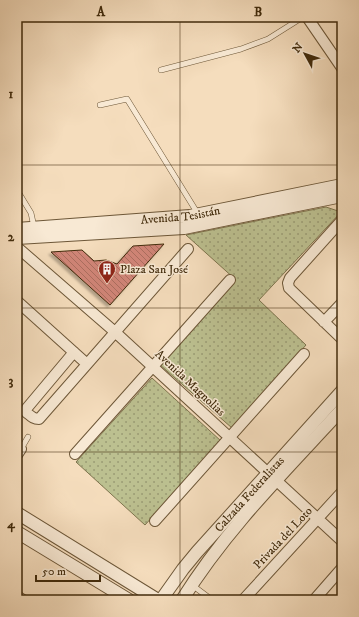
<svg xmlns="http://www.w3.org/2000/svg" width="359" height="617" font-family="'IM FELL DW Pica',serif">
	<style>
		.park { fill: url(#park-dots); stroke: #7e754e }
		.building { fill: url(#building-back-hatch); stroke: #402a0b; filter: url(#shadow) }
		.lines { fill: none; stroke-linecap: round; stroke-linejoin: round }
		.service-casing { stroke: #6d5738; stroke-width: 6 }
		.minor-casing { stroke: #6d5738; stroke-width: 12 }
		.tertiary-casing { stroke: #6d5738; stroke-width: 14 }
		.service { stroke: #f8e9d4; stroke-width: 5 }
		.minor { stroke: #f8e9d4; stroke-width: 10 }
		.tertiary { stroke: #f8e9d4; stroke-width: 12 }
		.grid { fill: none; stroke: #402a0b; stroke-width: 1; stroke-opacity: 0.55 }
		.labels { text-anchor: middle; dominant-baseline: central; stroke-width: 3; stroke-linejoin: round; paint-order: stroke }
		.street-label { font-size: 12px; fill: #402a0b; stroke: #f8e9d4 }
		.poi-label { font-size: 12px; fill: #402a0b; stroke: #f8e9d4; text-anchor: start }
		.neatline { fill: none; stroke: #402a0b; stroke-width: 1.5 }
		.grid-label { font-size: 13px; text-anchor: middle; font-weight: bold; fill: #402a0b }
	</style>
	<defs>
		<pattern id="park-dots" width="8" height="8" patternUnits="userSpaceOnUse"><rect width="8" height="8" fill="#bcc090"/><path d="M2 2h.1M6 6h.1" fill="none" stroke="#9a9c74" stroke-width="1.8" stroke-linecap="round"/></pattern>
		<pattern id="building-back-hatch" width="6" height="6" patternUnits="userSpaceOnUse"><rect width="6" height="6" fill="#d28679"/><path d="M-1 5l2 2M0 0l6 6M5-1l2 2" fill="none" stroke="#ac6e61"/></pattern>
		<filter id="shadow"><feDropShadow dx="-2.5" dy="2.5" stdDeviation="1" flood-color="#0004"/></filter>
	</defs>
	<rect width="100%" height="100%" fill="#f5ddbd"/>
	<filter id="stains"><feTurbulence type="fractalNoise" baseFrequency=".005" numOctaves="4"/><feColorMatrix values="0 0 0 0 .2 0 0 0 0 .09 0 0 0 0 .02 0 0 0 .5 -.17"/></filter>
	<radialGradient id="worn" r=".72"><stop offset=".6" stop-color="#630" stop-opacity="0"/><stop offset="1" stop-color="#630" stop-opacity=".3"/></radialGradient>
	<path class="park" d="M326,207L341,212L259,300L306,345L232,428L159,364L236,280L186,235Z
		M152,378L221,441L145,525L76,462Z"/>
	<path class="building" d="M164,244L110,305L51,252L82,250L94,261L106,260L117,264L133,246Z"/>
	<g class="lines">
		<g class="service-casing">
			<path id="service" d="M161,70L241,49L268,39L303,17
				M100,105L127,99L198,214
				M17,190L31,213L34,227
				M21,449L28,437
				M192,585L212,600"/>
		</g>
		<g class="minor-casing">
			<path id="minor" d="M307,17L342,68
				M342,220L290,278L288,283L289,288L342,339
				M17,247L115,332L342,541
				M17,301L87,364
				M324,322L342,303
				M74,352L27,408L26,412C31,416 33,419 39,419L188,249
				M17,447L21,449L17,455
				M75,454L230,280
				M155,521L304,354
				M17,596L23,600
				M243,600L342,492
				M314,600L342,568"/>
		</g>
		<g class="tertiary-casing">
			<g id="tertiary">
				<path id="s1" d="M17,229L190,216L342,185"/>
				<path d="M17,238L184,228L342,196"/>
				<path d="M17,513L158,600"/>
				<path d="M17,532L129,600"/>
				<path id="s2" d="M161,600L183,569L197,552L342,391"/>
				<path d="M182,600C226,529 286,470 342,409"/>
			</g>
		</g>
		<use href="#service" class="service"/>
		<use href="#minor" class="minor"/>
		<use href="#tertiary" class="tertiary"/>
	</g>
	<path class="grid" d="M180,17V600M17,165H342M17,308H342M17,452H342"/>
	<defs>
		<g id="building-pin" transform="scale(0.9)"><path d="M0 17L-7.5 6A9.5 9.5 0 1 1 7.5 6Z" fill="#8f2418" stroke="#f8e9d4"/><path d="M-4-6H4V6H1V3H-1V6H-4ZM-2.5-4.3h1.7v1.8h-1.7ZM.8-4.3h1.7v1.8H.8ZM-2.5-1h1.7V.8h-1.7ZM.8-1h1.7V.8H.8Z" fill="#fff"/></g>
	</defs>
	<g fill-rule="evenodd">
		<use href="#building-pin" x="107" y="269"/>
	</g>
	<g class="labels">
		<g class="street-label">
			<text stroke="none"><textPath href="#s1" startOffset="164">Avenida Tesistán</textPath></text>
			<text transform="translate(190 383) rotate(43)">Avenida Magnolias</text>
			<text stroke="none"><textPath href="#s2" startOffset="138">Calzada Federalistas</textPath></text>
			<text transform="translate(283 538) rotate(-47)">Privada del Loto</text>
		</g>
		<g class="poi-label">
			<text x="120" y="269">Plaza San José</text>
		</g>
	</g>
	<rect width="359" height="617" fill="none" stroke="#f5ddbd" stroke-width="44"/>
	<g transform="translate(305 54) rotate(310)" stroke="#f8e9d4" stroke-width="3" paint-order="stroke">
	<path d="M0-3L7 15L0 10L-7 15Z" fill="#402a0b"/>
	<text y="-6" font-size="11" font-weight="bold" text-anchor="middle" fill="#402a0b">N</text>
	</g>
	<path d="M36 575v6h64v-6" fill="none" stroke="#402a0b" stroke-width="2"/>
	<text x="42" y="575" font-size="12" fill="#402a0b" stroke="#f8e9d4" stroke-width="3" paint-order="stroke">50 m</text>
	<rect x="22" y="22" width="315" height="573" class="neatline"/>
	<g class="grid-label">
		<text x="101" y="16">A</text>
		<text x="258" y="16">B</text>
		<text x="11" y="98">1</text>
		<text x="11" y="241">2</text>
		<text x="11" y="385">3</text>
		<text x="11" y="528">4</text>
	</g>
	<rect width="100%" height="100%" filter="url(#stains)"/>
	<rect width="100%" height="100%" fill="url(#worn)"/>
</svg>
